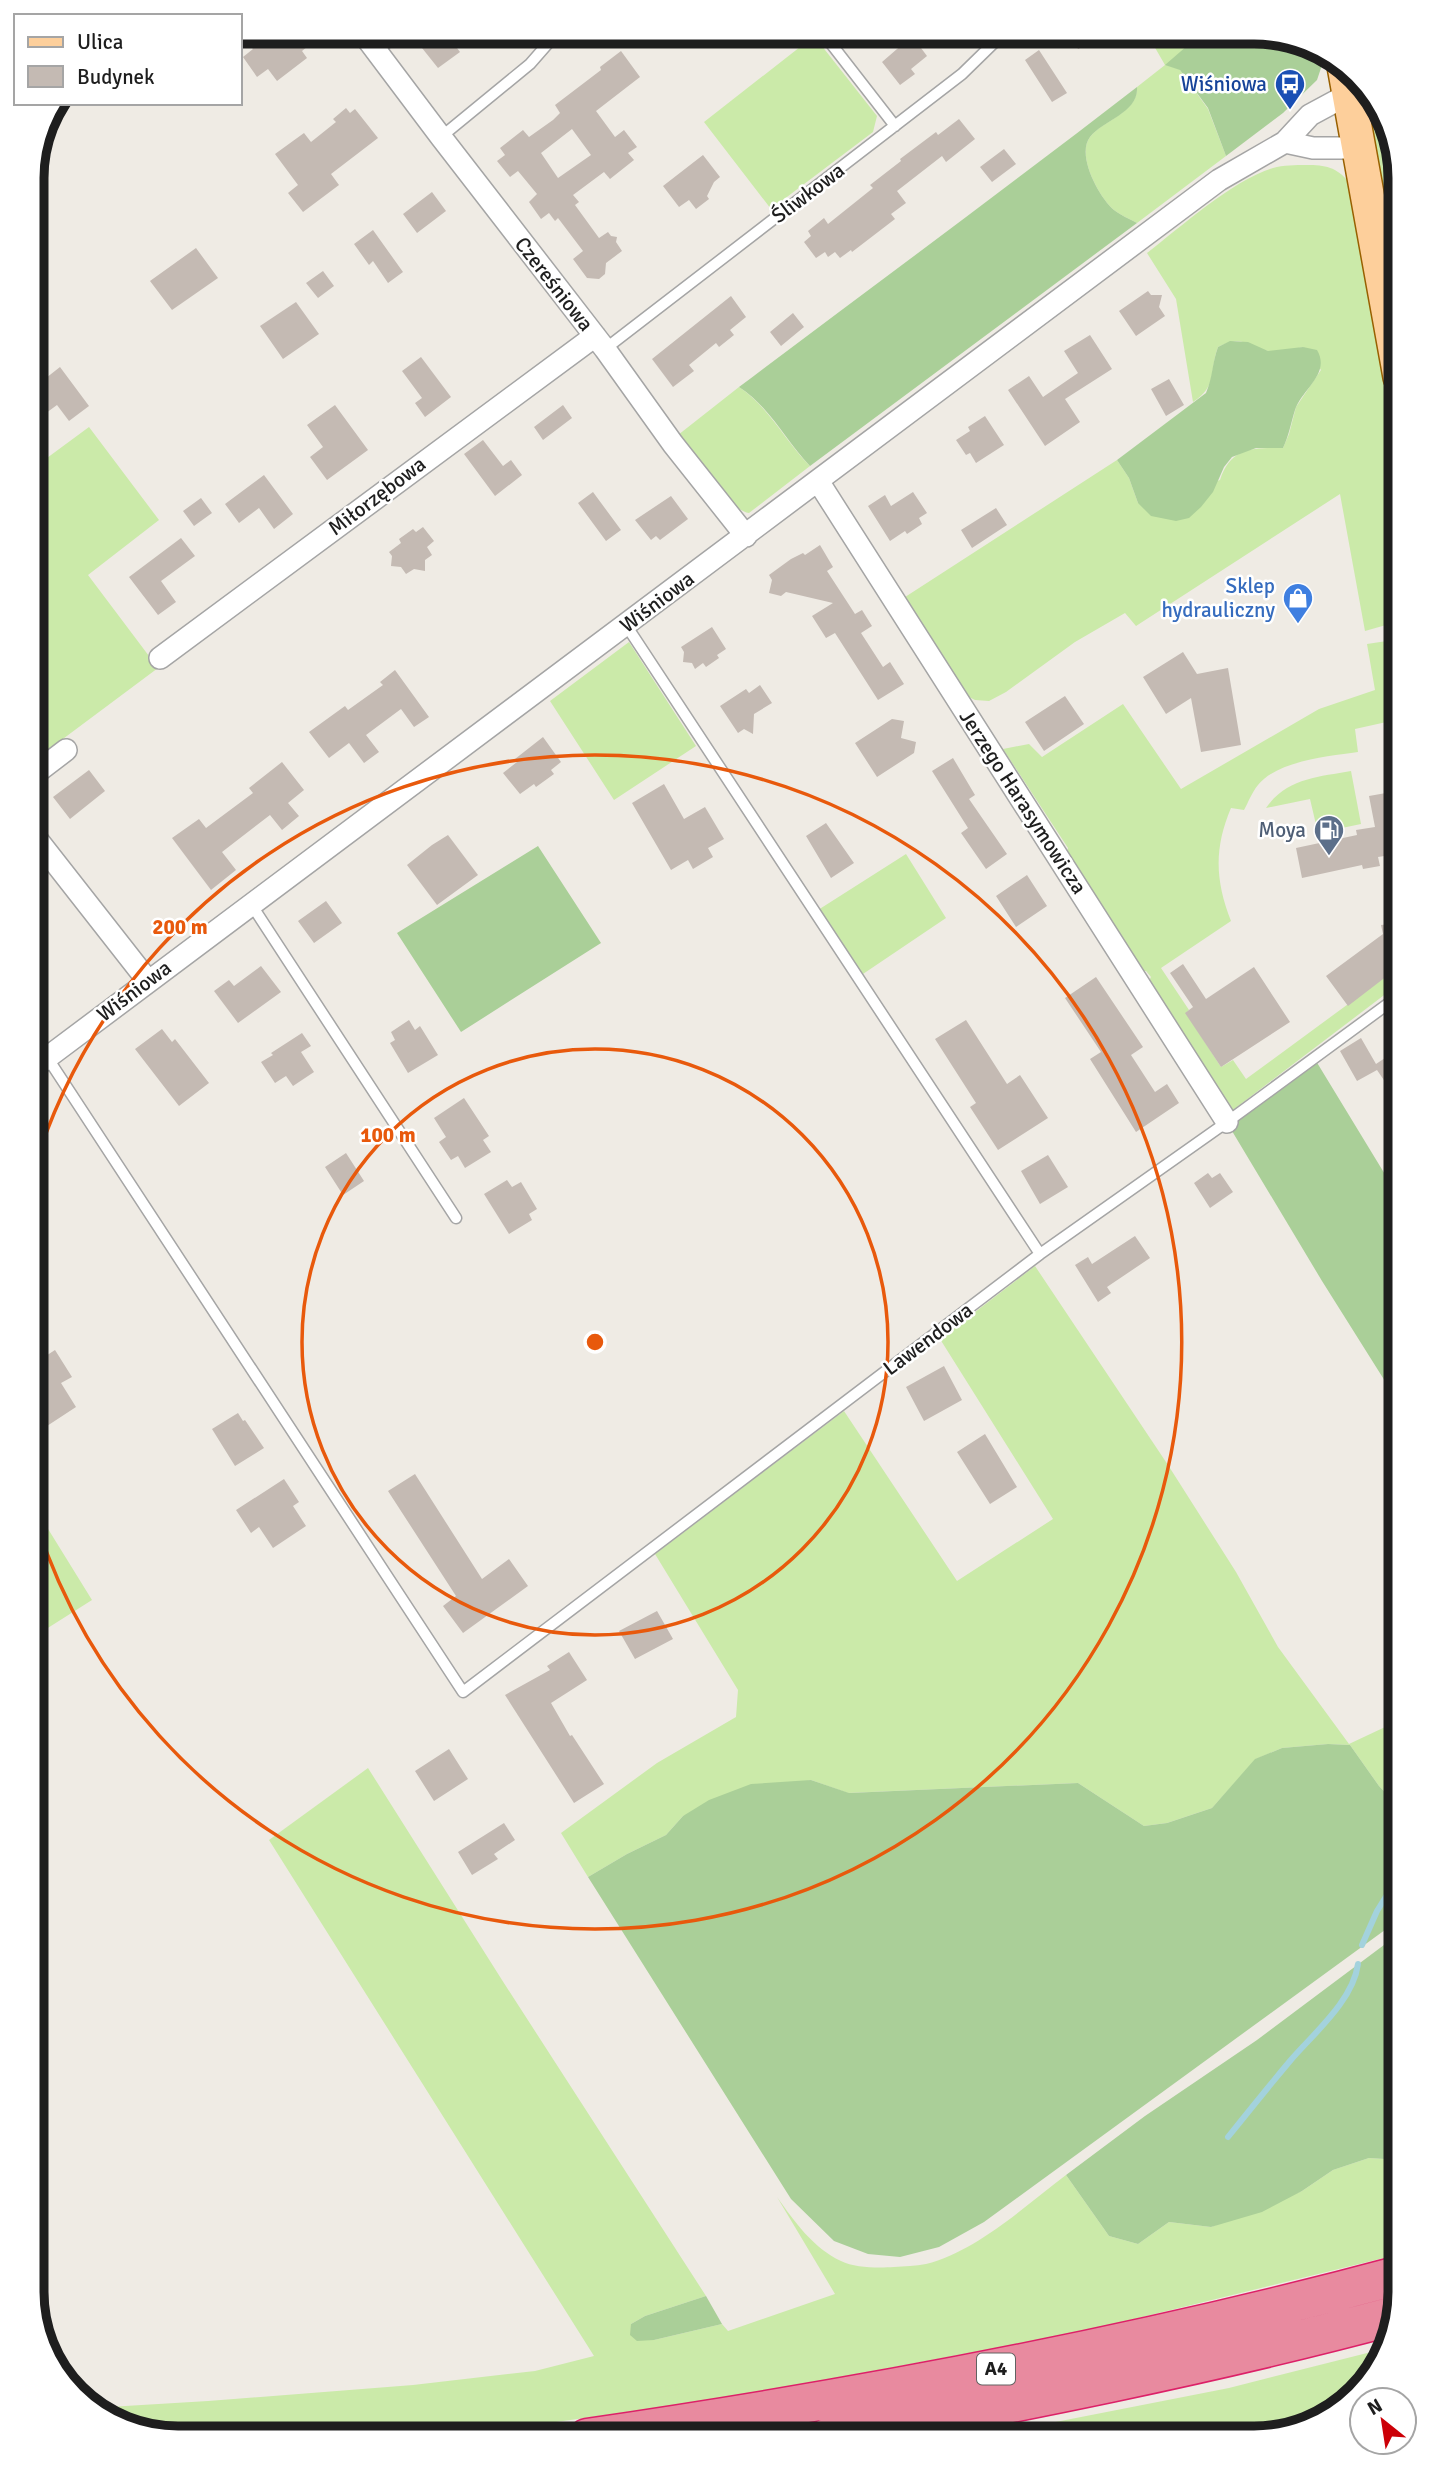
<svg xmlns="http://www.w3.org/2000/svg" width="1432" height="2470" font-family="Signika,sans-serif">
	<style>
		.grass { fill: #cbeaa9 }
		.forest { fill: #aacf98 }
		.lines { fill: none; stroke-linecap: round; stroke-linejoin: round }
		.stream { stroke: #a3d2dd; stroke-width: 6 }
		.building { fill: #c4bab3; fill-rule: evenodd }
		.lane-casing { stroke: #a5a5a5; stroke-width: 13 }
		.street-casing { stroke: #a5a5a5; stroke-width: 24 }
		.primary-casing { stroke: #986000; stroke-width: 36 }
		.highway-casing { stroke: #dc2168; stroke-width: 41 }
		.lane { stroke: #fff; stroke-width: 10 }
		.street { stroke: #fff; stroke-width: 21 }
		.primary { stroke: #fdcf9b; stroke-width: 33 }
		.highway { stroke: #e88a9f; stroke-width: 38 }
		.ring { fill: none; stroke: #e8590c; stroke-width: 3.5 }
		.labels { text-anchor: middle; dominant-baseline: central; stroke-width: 5; stroke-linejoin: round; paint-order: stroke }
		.shield { fill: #fff; stroke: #626262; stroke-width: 2 }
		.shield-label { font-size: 19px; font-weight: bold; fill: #1e1e1e }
		.transit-label { font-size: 21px; fill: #164399; stroke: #fff; text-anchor: end }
		.street-label { font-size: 21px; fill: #1e1e1e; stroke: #fff }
		.shop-label { font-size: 21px; fill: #366cbe; stroke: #fff; text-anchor: end }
		.service-label { font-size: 21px; fill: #4e5e75; stroke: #fff; text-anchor: end }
		.rim { fill: none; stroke: #1e1e1e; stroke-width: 9 }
		.centre { fill: #e8590c; stroke: #fff; stroke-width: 3.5 }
		.ring-label { font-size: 21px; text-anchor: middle; font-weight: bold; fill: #e8590c; stroke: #fff; stroke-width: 5; stroke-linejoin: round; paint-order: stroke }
	</style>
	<rect width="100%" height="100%" fill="#efebe4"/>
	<path class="grass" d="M1146,32H1203L1190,43L1180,70L1208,109L1226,156L1137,223C1130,219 1120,215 1114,210C1099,197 1076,155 1090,137C1103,120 1138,113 1137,87L1165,65Z
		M814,36L877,116L873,132L771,209L704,122Z
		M1360,84L1384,112L1400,198V259L1391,260Z
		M1306,165C1326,165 1336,167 1349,182L1400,463V621L1365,631L1340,494L1136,626L1125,613L1075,642L1006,692L989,701L975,700L961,693L902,599L1117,460L1129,478L1138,503L1220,480C1231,447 1252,448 1283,448L1289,434L1296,407L1321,370L1303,347C1292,349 1278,353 1268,351C1245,347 1245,334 1218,347C1209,371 1218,386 1193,402L1176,299L1147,253C1181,227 1233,180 1273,168C1283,165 1296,165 1306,165Z
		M739,387C769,407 785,441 810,466L749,513C727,510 692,454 678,435Z
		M89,427L159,520L88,575L158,668L32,762V469Z
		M1400,639V719L1355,729L1358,752C1329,756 1277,761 1258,785C1252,792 1248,803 1244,810L1231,808C1214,848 1215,880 1231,921L1161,968L1189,1010L1186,1013L1221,1067L1233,1060L1246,1079L1400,966V983L1233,1110L1224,1109L1146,986L1151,977L1146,971H1136L1064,860L1068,848L1003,749L1029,744L1042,757L1123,704L1181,789L1319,709L1375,690L1367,644Z
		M629,642L696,746L614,800L550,701Z
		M1351,771L1361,824L1318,833L1310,799L1266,808C1287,778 1318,777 1351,771Z
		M906,854L946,918L860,976L818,910Z
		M1035,1266L1168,1465L1236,1572L1278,1647L1349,1744L1400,1720V1808L1379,1786L1350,1745L1328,1744L1282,1748L1256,1759L1212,1808L1167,1823L1144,1826L1078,1783L848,1793L811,1780L683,1816L666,1835L627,1854L588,1877L561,1833L657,1763L736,1717L738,1690L655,1554L844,1411L957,1581L1053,1519L940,1339Z
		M32,1503L92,1600L32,1638Z
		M368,1768L502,1980L706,2296L645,2316L631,2324L654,2340L722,2324L728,2331L835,2294L777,2197C794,2221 813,2248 841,2261C855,2268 878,2268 894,2267C904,2266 916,2266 926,2264C977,2251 1025,2206 1066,2175L1109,2236L1138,2244L1169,2222L1211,2227L1302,2191L1333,2170L1369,2158L1400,2160V2254L1077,2333L734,2397L492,2431L426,2438H169L97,2414L92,2408L208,2401L413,2385L535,2371L594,2356L269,1840Z
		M1383,2349C1381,2357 1379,2368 1374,2374C1348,2406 1293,2429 1254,2438H974L1229,2388Z"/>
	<path class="forest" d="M1203,32H1264L1320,51L1322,65L1317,80L1283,113L1226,156L1208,108L1180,70L1165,65Z
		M1137,87C1139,113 1103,120 1090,137C1076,155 1099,197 1114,210C1120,215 1130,219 1137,223L810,466C786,441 769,406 739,387C872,287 1005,189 1137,87Z
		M1230,341L1248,342L1268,351L1303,347L1317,350C1331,374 1302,389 1295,410C1291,423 1289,435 1283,448H1256L1232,457L1224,467L1213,492L1201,507L1189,518L1176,521L1151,516L1138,503L1129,478L1117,460L1206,393C1213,377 1212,363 1218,347Z
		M538,846L601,943L461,1032L397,933Z
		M1316,1061L1400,1199V1405L1322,1281L1229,1126Z
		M1328,1744L1350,1745L1379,1786L1400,1808V1919L984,2222L939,2247L900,2257L868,2254L834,2241L791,2199L588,1877L627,1854L666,1835L683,1816L709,1800L751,1784L811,1780L849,1793L1078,1783L1144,1826L1167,1823L1212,1808L1255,1759L1282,1748Z
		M1400,1933V2160L1369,2158L1333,2170L1302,2191L1262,2212L1211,2227L1169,2222L1138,2244L1109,2236L1066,2175L1145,2116L1257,2040Z
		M706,2296L722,2324L654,2340L637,2341L630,2335L631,2324L645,2316Z"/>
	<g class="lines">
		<path class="stream" d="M1362,1945L1377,1911L1400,1874
			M1228,2137C1248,2112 1269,2086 1290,2061C1313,2034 1353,2001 1358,1964"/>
	</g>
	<path class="building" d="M271,32H296L308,46L302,51L307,58L277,81L268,69L257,77L243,57L253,49L251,47Z
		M433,32H445L460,52L438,68L418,43Z
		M1070,32H1114L1078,49Z
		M912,36L927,56L911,69L915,74L900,85L882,62Z
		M1039,50L1067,93L1052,102L1025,60Z
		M621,51L640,77L596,111L615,137L624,130L637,147L628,153L634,160L610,179L604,172L573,195L579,202L575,205L599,238L608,232L611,236L617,237L616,242L622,251L606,263L605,274L599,279L587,278L573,259L583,251L558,218L555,221L549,213L541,219L529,202L537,194L518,171L510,177L497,161L505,155L500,148L523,130L529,137L553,120L560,113L555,105L601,70L600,67ZM572,129L591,155L558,178L541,153Z
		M346,108L350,113L355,109L378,138L331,174L339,185L303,212L288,193L298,185L275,154L304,133L311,142L336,122L333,119Z
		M959,119L975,139L946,162L942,156L897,191L906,203L891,214L895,219L852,252L851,250L840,258L835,252L828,257L825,252L816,258L804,242L811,236L808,231L824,218L828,224L873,188L870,185L901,161L900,159L936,132L938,135Z
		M1004,149L1016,164L992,182L980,167Z
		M703,155L720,177L714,182L707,196L709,199L696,209L689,200L679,207L663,186Z
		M432,192L446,211L417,233L403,214Z
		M373,230L403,272L388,283L373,261L369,265L354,244Z
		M196,248L218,278L172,310L150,281Z
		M323,271L334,286L318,298L306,283Z
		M1148,291L1151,295H1162L1159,307L1165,316L1136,336L1119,311Z
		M731,296L746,317L730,330L734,335L719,347L716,343L689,365L694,371L673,387L652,359Z
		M296,302L319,334L283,359L260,326Z
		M793,313L804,327L781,346L770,332Z
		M1090,335L1112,369L1065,399L1080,422L1045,446L1008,390L1029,376L1043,397L1078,373L1064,351Z
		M421,357L451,397L425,417L415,403L422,398L402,371Z
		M60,367L89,406L69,421L57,405L42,416L32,402V389Z
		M1169,379L1184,405L1166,416L1151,389Z
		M335,405L368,450L327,480L310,457L323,447L307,425Z
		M563,405L572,418L543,440L534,427Z
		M985,416L1004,445L976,463L970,453L966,455L956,440L970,431L968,427Z
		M483,440L503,466L511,460L522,475L495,496L464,454Z
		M264,475L293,514L274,529L259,508L239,523L225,504Z
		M593,492L621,530L606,541L578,503Z
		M913,492L927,513L919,518L922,524L907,534L905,531L890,541L868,506L885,495L891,506Z
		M671,496L688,519L660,540L656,536L651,540L635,520Z
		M201,498L212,513L194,526L183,511Z
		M996,508L1007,525L972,548L961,530Z
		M423,527L434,541L427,547L432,555L425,560V571L414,569L406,574L401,567L391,566L392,556L389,552L401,543L399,539L413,529L416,532Z
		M181,538L195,556L161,581L176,602L158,615L129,577Z
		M820,545L833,567L827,571L855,614L862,610L872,626L861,633L883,667L890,662L904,684L878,700L835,633L826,638L812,616L833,603L786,592L781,596L769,593L772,580L769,575L791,559L803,553L805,555Z
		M712,627L726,649L717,655L719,658L706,667L703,663L695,669L692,663L683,662L684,652L681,647Z
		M1183,652L1197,674L1228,668L1241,745L1201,752L1191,698L1166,714L1143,677Z
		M395,670L429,717L414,727L401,709L366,735L379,752L364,763L349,743L329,758L309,732L345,706L348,710L383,685L380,682Z
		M760,685L772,703L754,714L753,734L744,729L738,733L720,706L746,689L749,693Z
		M1065,696L1084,724L1044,751L1025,722Z
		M892,719L904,721L901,738L916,742L914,753L877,777L855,743Z
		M543,737L561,762L551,770L554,774L536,787L534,784L520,794L503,773L517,762L515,759Z
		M953,758L975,795L969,799L1007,854L986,869L961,833L968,828L932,771Z
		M282,762L304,790L288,803L299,816L282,830L270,815L222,852L236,870L211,890L172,838L199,819L206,828L253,793L249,788Z
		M89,770L105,791L70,819L53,797Z
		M664,784L684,819L705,807L724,839L708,848L713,857L693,869L688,860L671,870L632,803Z
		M1386,793L1397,854L1378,857L1380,866L1363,869L1362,865L1302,878L1296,848L1357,835L1356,830L1375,827L1369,796Z
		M826,823L854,863L831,878L806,836Z
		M448,835L478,875L437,905L407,865L432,845Z
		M1027,875L1047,906L1016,927L996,896Z
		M326,901L342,923L314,943L298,921Z
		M1400,923V966L1348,1006L1326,976L1383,934L1381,925Z
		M1183,964L1206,999L1254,967L1290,1022L1221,1067L1185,1013L1193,1007L1170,973Z
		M261,966L281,992L238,1023L214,991L229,980L234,986Z
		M1096,977L1143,1047L1131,1055L1155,1092L1167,1084L1179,1103L1136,1132L1090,1059L1101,1052L1065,998Z
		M409,1020L415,1030L420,1026L438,1055L408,1073L390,1043L395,1040L391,1032Z
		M966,1020L1007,1084L1020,1075L1048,1118L998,1150L970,1107L976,1103L935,1039Z
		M162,1029L172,1042L175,1039L209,1083L179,1106L135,1049Z
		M302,1033L311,1046L301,1052L314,1072L293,1086L286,1076L275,1083L261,1062L273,1055L271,1053Z
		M1361,1038L1376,1064L1400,1048V1082L1390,1089L1377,1070L1357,1081L1340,1051Z
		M464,1098L489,1136L483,1140L491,1152L465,1168L458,1156L451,1160L439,1142L446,1137L434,1118Z
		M346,1153L364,1181L343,1195L325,1167Z
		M1048,1155L1068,1187L1040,1204L1021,1171Z
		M1208,1173L1212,1178L1220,1173L1233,1192L1210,1208L1194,1183Z
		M507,1180L512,1187L521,1182L537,1209L529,1214L532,1220L509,1234L484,1194Z
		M1135,1236L1150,1258L1107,1287L1111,1293L1098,1302L1075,1265L1088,1257L1092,1264Z
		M55,1350L72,1377L61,1383L76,1407L47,1426L32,1402V1365Z
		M944,1366L962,1400L924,1421L906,1387Z
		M238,1413L243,1421L245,1420L264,1448L235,1466L212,1429Z
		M985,1434L1017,1487L990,1504L957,1452Z
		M415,1474L482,1579L509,1559L528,1586L463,1633L443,1606L456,1596L388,1491Z
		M284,1479L299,1502L293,1506L306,1526L273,1548L259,1527L251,1533L236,1510Z
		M657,1611L673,1639L635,1659L619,1631Z
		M569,1652L587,1680L551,1703L570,1736L572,1735L604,1784L574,1803L505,1695L550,1670L547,1666Z
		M449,1749L468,1779L434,1801L415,1771Z
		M504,1823L515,1840L494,1854L498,1859L472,1875L458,1852Z"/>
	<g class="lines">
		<g class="lane-casing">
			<path id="lane" d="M822,32L895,126
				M376,51L401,32
				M441,137L530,64L558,32
				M605,349L962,74L1005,32
				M626,625L1040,1254
				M251,904L456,1218
				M47,1057L463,1692L1040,1254L1227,1122L1400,995"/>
		</g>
		<g class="street-casing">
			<path id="street" d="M362,32L441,137L605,349L673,444L746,536
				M1285,142L1313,148H1358
				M818,481L1227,1122
				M160,658L595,336
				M32,776L66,750
				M32,833L148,981
				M32,1069L1219,180L1285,142L1310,115L1349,94"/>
		</g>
		<g class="primary-casing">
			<path id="primary" d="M1344,66L1400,377"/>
		</g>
		<g class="highway-casing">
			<path id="highway" d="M587,2438C861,2398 1133,2347 1400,2275
				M827,2438C1017,2403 1206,2366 1393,2316"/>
		</g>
		<use href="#lane" class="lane"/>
		<use href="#street" class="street"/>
		<use href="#primary" class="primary"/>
		<use href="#highway" class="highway"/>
	</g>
	<g class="ring">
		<circle cx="595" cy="1342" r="293"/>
		<path d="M32 1175A587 587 0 1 1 32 1509"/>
	</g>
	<defs>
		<g id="bus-pin" transform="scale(1.575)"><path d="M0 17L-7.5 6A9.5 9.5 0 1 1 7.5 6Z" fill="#1a4fb4" stroke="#fff"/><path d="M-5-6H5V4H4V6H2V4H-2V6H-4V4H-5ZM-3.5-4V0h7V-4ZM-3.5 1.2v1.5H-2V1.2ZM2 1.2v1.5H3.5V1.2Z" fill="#fff"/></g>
		<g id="shop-pin" transform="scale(1.575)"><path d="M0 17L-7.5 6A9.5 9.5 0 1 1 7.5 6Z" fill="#3f7fe0" stroke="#fff"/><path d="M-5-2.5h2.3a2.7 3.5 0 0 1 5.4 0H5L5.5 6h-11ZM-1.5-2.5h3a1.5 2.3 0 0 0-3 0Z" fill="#fff"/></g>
		<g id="fuel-pin" transform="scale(1.575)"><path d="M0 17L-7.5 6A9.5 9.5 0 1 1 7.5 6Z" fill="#5c6f8a" stroke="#fff"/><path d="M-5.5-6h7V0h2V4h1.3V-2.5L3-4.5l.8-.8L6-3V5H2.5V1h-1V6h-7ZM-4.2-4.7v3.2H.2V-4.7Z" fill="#fff"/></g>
	</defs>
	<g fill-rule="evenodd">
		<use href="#bus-pin" x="1290" y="84"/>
		<use href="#shop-pin" x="1298" y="598"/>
		<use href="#fuel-pin" x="1329" y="830"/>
	</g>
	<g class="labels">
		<rect class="shield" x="977" y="2353.5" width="38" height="31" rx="5"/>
		<g class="shield-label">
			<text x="996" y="2369">A4</text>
		</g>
		<g class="transit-label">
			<text x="1267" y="84">Wiśniowa</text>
		</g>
		<g class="street-label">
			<text transform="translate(808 193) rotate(-37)">Śliwkowa</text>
			<text transform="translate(554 284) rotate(52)">Czereśniowa</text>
			<text transform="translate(377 496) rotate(-37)">Miłorzębowa</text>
			<text transform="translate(657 602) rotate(-37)">Wiśniowa</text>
			<text transform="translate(1023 802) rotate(57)">Jerzego Harasymowicza</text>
			<text transform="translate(134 991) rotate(-37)">Wiśniowa</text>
			<text transform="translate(928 1339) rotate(-37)">Lawendowa</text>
		</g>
		<g class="shop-label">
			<text x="1275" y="586">Sklep<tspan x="1275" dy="24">hydrauliczny</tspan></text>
		</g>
		<g class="service-label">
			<text x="1306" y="830">Moya</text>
		</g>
	</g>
	<path d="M0 0H1432V2470H0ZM178 44H1254A134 134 0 0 1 1388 178V2292A134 134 0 0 1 1254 2426H178A134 134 0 0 1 44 2292V178A134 134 0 0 1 178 44Z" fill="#fff" fill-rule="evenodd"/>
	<path class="rim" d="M178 44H1254A134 134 0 0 1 1388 178V2292A134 134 0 0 1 1254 2426H178A134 134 0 0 1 44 2292V178A134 134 0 0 1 178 44Z"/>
	<circle cx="595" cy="1342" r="10" class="centre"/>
	<g class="ring-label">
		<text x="180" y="934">200 m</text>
		<text x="388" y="1142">100 m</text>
	</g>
	<rect x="14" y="14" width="228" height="91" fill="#ffffff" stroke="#a5a5a5" stroke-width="2"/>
	<rect x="28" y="37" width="35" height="10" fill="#fdcf9b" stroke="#a5a5a5" stroke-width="2"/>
	<text x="77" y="49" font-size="21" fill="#1e1e1e">Ulica</text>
	<rect x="28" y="66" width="35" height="21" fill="#c4bab3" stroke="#a5a5a5" stroke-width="2"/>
	<text x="77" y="84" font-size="21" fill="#1e1e1e">Budynek</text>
	<g transform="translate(1383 2421) rotate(330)"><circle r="33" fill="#ffffff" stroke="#a5a5a5" stroke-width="2"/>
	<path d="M0-5L12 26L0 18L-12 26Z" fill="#cc0007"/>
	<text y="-10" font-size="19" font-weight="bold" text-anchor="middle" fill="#1e1e1e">N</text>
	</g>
</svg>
